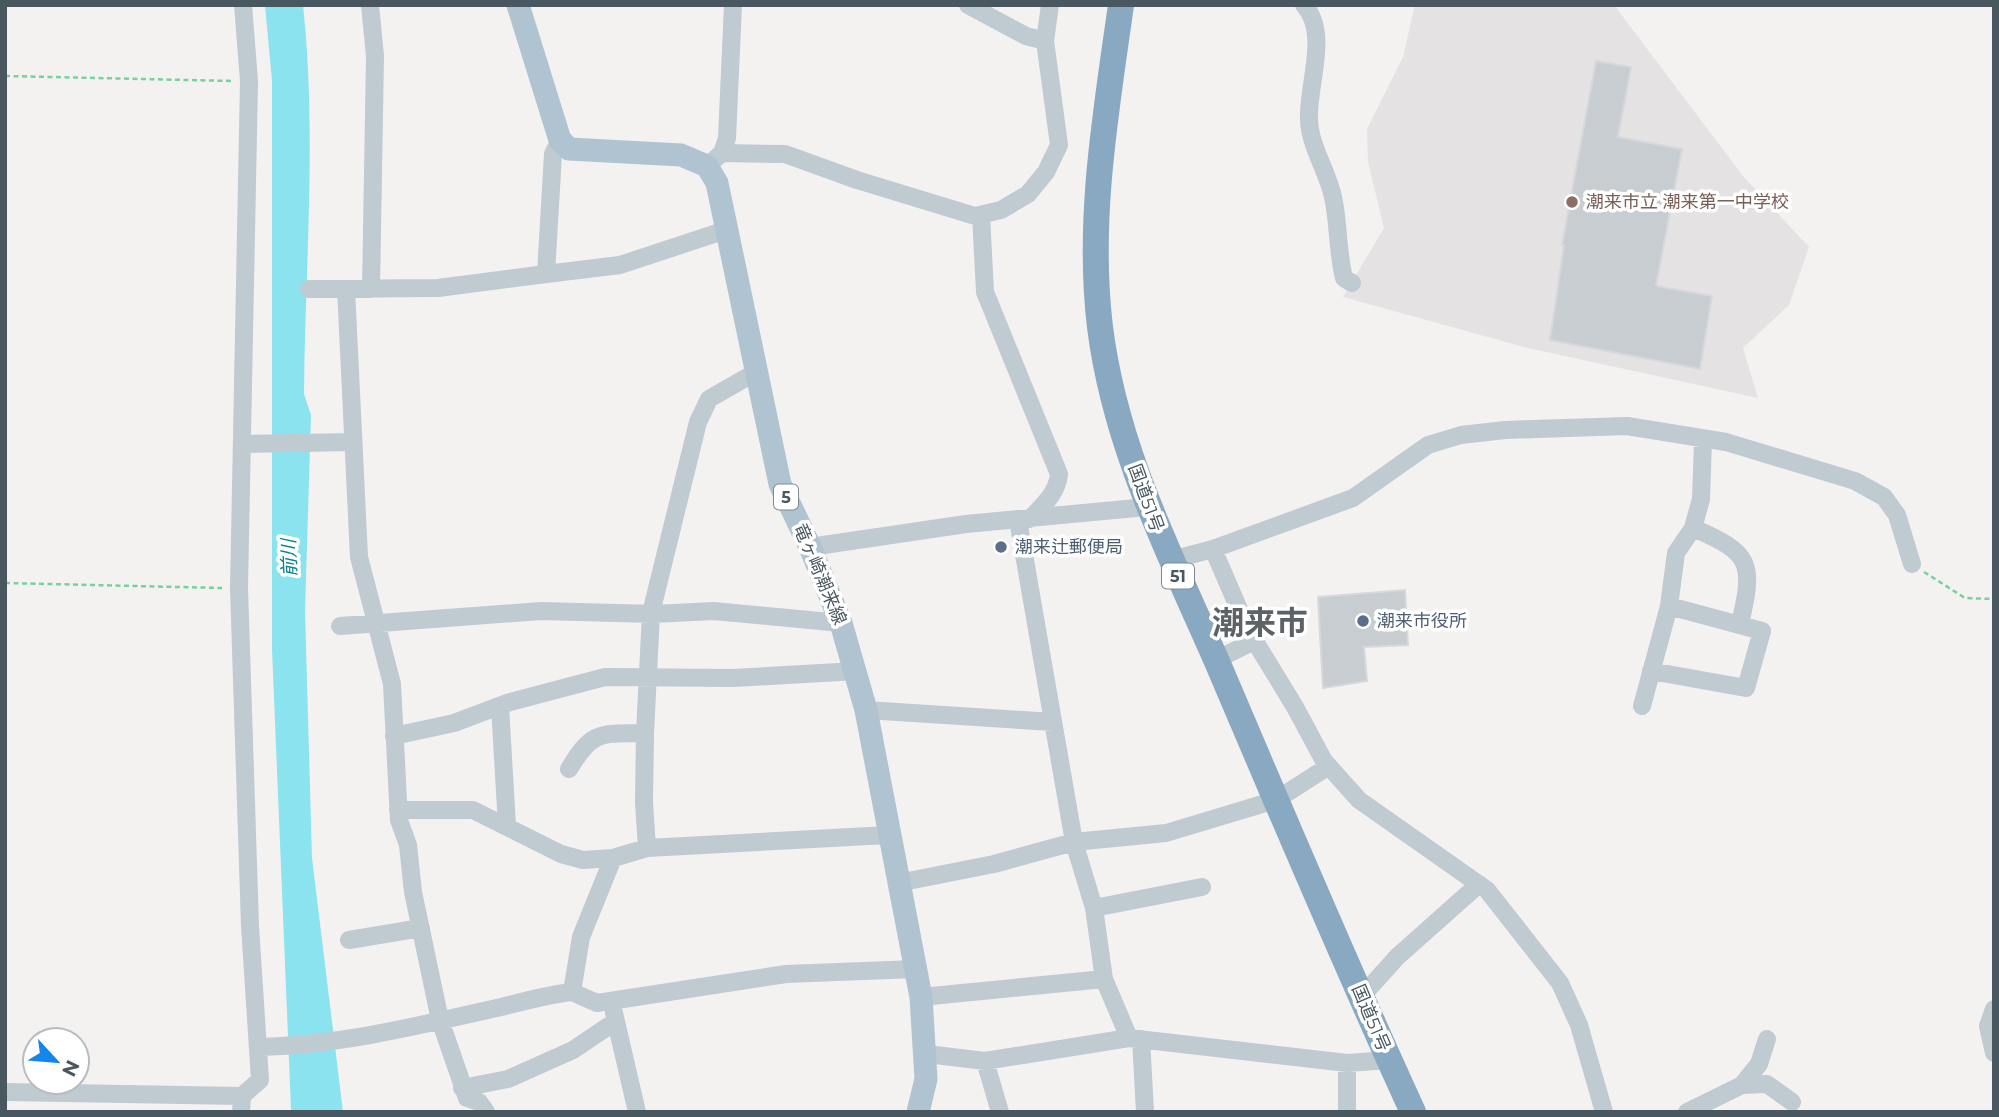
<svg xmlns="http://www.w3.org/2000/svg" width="1999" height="1117" font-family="Montserrat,'Noto Sans JP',sans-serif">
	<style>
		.education { fill: #e5e2e3 }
		.water { fill: #8be3f0 }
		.building { fill: #c8cdd1; stroke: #d5d8dd; stroke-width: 2 }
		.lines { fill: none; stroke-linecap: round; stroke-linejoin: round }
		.path { stroke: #76d19c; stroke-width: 2.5; stroke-dasharray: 5 3.5; stroke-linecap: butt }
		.minor { stroke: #bfcad1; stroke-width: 18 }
		.major { stroke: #b0c3d0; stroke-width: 23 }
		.highway { stroke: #88a9c1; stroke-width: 26 }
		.education-dot { fill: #8d6e63; stroke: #fff; stroke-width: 2.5 }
		.service-dot { fill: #5c6f8a; stroke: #fff; stroke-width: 2.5 }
		.labels { text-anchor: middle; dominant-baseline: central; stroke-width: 7; stroke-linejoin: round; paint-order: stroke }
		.shield { fill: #fff; stroke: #7f8990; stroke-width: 2 }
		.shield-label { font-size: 16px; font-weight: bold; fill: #485760 }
		.education-label { font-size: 18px; fill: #785e54; stroke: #fff; text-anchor: start }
		.street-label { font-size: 18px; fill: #485760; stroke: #fff }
		.service-label { font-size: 18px; fill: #4e5e75; stroke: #fff; text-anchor: start }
		.water-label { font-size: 19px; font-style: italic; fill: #098293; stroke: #fff }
		.town-label { font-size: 32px; font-weight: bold; fill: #5d6266; stroke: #fff }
	</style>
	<rect width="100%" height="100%" fill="#f4f1f1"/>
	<path class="education" d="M1415,5H1614L1743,176L1809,247L1789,305L1743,348L1758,398L1528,348L1343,297L1384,228L1368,162L1367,129L1403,57Z"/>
	<path class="water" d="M265,5H303C317,135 305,264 304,394L311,415L305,611L312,858L343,1112H291V1109L272,649V81Z"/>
	<path class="building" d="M1596,61L1631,67L1618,137L1682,149L1656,286L1712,296L1700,369L1550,340L1564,245H1562Z
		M1405,590L1408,645L1364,647L1367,681L1323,688L1318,597Z"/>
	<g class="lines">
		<path class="path" d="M5,76L233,81
			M1924,572L1965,598L1994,599
			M5,583L222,588"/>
		<path class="minor" d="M370,5L375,56L371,289
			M968,5L1026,36L1045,41
			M1304,5C1330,34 1307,85 1309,120C1310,147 1328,172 1333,197C1339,224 1337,250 1344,278L1352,283
			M722,153L785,154L857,180L975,216L1001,210L1028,194L1046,172L1059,145L1045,41L1050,5
			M715,159L722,153L727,138L733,5
			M981,215L985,292L1059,474C1057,494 1043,505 1030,519
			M546,274L620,265L729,229
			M309,289L438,288L546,274L553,154L560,140
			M346,289L359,557L392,684L399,820L408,845L413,892L440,1020L467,1098L479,1102L486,1112
			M244,444L352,442
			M1018,520L1074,842L1094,908L1104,979L1129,1038
			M1693,528C1752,553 1754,563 1740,624
			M810,547L966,524L1147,507
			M1213,549L1248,630L1295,707L1324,761L1359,800L1487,890L1560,983L1579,1025L1604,1112
			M1171,560L1213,549L1353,498L1428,445L1461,435L1505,430L1627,426L1726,442L1855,481L1884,497L1897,515L1912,564
			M340,626L541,611L654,614L714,611L841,623
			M1216,660L1254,641
			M1651,671L1746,688L1762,631L1669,606
			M500,706L507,826
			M1642,706L1669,606L1676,553L1693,528L1701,499L1703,440
			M866,710L1053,722
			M394,736L454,723L510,702L605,677L733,678L857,671
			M569,769C593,729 601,734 645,733
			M398,810H473L561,854L583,860L613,858L647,848L888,835
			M647,848L644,803L645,733L651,613L698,422L709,399L756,372
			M613,858L581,937L572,992L597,1003L786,974L916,969
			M898,883L994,864L1074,842L1166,833L1276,800L1329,766
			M1094,908L1202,887
			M349,940L421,928
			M1362,996L1397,957L1479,884
			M921,997L1104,979
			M1994,1009L1988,1026L1994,1053
			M614,1013L637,1112
			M1141,1039L1145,1112
			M260,1047C337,1045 413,1027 488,1010C516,1004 543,995 572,992
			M927,1054L985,1061L1129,1038L1347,1063L1389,1060
			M985,1061L1000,1112
			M1347,1063V1112
			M1742,1085L1759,1064L1767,1039
			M462,1088L508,1079L573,1050L616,1021
			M5,1092L242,1096
			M241,1112L242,1096L260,1080L250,926L239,588L249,81L243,5
			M1687,1112L1742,1085L1767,1084L1792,1102"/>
		<path class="major" d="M518,5L560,140L569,149L681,155L707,166L717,183L780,484L810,547L841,623L866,710L921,997L926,1079L918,1112"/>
		<path class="highway" d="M1121,5C1106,112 1087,220 1100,327C1115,448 1170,554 1218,664C1282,814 1345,964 1413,1112"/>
	</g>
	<circle class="education-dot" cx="1572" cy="202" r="7"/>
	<g class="service-dot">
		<circle cx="1001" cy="547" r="7"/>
		<circle cx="1363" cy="621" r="7"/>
	</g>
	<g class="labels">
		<g class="shield">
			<rect x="774" y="484.5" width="24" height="25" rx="5"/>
			<rect x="1162" y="563.5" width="32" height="25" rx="5"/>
		</g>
		<g class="shield-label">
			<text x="786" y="497">5</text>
			<text x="1178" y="576">51</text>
		</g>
		<g class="education-label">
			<text x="1586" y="202">潮来市立 潮来第一中学校</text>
		</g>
		<g class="street-label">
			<text transform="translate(1146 498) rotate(70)">国道51号</text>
			<text transform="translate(820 574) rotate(67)">竜ヶ崎潮来線</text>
			<text transform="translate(1371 1018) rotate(67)">国道51号</text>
		</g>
		<g class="service-label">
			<text x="1015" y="547">潮来辻郵便局</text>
			<text x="1377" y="621">潮来市役所</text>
		</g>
		<g class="water-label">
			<text transform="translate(289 558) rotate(-92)">前川</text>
		</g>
		<g class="town-label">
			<text x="1260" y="622">潮来市</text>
		</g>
	</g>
	<rect width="1999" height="1117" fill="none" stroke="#485760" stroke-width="14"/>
	<g transform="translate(56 1061) rotate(116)"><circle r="33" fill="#ffffff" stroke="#b6bcbf" stroke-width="2"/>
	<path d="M0-5L12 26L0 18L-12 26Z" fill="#1385ec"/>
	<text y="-10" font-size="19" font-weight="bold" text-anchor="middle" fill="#485760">N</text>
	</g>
</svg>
